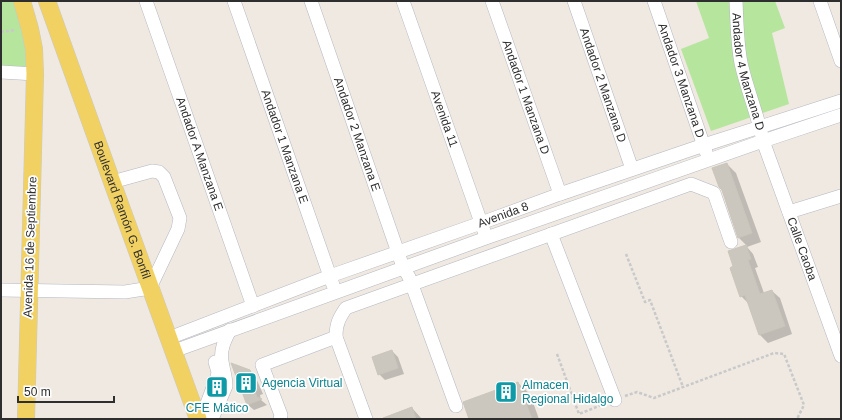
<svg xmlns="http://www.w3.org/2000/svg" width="842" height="420" font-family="Helvetica,sans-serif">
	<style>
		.green { fill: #b6e59e }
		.shadow { fill: #0003 }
		.building { fill: #cbc7bf; stroke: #cbc5ba }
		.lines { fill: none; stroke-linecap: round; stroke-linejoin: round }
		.minor-casing { stroke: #b4b7c1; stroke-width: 14 }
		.major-casing { stroke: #c9c9c9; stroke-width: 18 }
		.path { stroke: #c9c9c9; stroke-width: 2.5; stroke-dasharray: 3 2; stroke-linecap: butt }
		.minor { stroke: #fff; stroke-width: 13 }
		.major { stroke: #f2d163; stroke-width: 17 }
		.labels { text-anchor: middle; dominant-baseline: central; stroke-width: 3.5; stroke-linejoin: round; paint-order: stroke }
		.street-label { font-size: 12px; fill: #2e2e2e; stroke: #fff }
		.culture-label { font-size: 12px; fill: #0d838f; stroke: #fff; text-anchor: start }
	</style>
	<rect width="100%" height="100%" fill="#efe9e1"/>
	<path class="green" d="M1,1H25L39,72L1,70Z
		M696,1H775L785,28L772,33L789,104L711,131L681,49L709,38Z"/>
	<path class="shadow" d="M727,164L736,173L761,242L747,247L753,254L758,267L755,268L764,293L772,291L780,298L792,334L768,343L760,335L749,304L741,296L735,267L729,252L747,246L739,238L722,190Z
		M392,351L398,357L404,374L385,380L379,374Z
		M250,371L256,378L263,394L260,395L261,400L267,405L254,410L247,404Z
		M518,383L530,394L539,419H470Z
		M412,408L422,419H382Z"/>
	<path class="building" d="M727,163L752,233L738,238L722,190L719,187L712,168Z
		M746,245L751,259L748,260L760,294L772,290L785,326L759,335L745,295L740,297L730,268L733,266L728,251Z
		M392,350L398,368L378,375L372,357Z
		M231,363L250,370L257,388L254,389L257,397L262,399L247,405Z
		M518,382L532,419H469L463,402Z
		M412,407L416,419H383V418Z"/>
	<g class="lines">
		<g class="minor-casing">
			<g id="minor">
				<path id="s1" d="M146,1L253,306"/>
				<path id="s2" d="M234,1L333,285"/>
				<path id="s3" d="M311,1L403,267L409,277L412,285L456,406"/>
				<path id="s4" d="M403,1L484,231"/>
				<path id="s5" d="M492,1L560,194"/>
				<path id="s6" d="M574,1L632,169"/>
				<path id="s7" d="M654,1L706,152"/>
				<path id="s8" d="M736,1C737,22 737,42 741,63C747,90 758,115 763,141L841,356"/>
				<path d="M820,1L841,61"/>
				<path d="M1,72L35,74"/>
				<path d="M789,212L841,196"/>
				<path d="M551,234L615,400"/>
				<path d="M1,290L125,292L150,288L178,229L180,218L164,177L159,172L152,171L112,182"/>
				<path id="s9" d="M169,338L330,276L481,223L560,194L704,145L841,101"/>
				<path d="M174,351L486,238L763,141L841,115"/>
				<path d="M208,419L205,411L206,406L217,377L218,372L215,362"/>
				<path d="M212,419L226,386C226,377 223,369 222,361C220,349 225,340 230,330"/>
				<path d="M280,419L281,415L262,365L336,337"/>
				<path d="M366,419L336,337C336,324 339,318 346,308L691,184L714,193L731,242"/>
			</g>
		</g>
		<g class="major-casing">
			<g id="major">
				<path d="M22,1L30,29L34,49L35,74L26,419"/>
				<path id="s10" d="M47,1L112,182L198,419"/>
			</g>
		</g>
		<path class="path" d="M1,32L16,30
			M626,254L645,302L650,300L683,387
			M557,354L579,414L604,404
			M625,396L637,392L654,398L774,353L784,354L804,405L797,419"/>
		<use href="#minor" class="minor"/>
		<use href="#major" class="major"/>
	</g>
	<defs>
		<g id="building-square" transform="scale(1.15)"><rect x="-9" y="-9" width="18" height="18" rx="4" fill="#0f9aa8" stroke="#fff"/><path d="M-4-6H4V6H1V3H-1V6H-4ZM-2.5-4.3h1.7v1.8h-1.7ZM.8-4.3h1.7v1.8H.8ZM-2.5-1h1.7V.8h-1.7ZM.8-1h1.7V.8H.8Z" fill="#fff"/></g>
	</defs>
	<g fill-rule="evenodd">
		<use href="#building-square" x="246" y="383"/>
		<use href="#building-square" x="217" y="387"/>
		<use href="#building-square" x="506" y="392"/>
	</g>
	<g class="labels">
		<g class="street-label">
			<text stroke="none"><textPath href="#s8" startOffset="72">Andador 4 Manzana D</textPath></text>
			<text stroke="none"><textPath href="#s7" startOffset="84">Andador 3 Manzana D</textPath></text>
			<text stroke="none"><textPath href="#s6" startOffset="89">Andador 2 Manzana D</textPath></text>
			<text stroke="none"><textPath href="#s5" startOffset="102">Andador 1 Manzana D</textPath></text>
			<text stroke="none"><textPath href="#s4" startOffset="125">Avenida 11</textPath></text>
			<text stroke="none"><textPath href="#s3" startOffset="141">Andador 2 Manzana E</textPath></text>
			<text stroke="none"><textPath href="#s2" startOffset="154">Andador 1 Manzana E</textPath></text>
			<text stroke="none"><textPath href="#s1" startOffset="162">Andador A Manzana E</textPath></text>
			<text stroke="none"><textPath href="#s10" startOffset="222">Boulevard Ramón G. Bonfil</textPath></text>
			<text stroke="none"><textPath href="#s9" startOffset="356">Avenida 8</textPath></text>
			<text transform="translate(30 247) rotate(-88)">Avenida 16 de Septiembre</text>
			<text stroke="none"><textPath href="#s8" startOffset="258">Calle Caoba</textPath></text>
		</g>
		<g class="culture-label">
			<text x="262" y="383">Agencia Virtual</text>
			<text x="522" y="385">Almacen<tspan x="522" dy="14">Regional Hidalgo</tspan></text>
			<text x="217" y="408" text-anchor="middle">CFE Mático</text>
		</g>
	</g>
	<rect width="842" height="420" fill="none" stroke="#2e2e2e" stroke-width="4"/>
	<path d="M18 396v6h96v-6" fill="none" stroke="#2e2e2e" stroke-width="2"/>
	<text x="24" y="396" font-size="12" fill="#2e2e2e" stroke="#ffffff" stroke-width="3" paint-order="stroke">50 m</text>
</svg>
